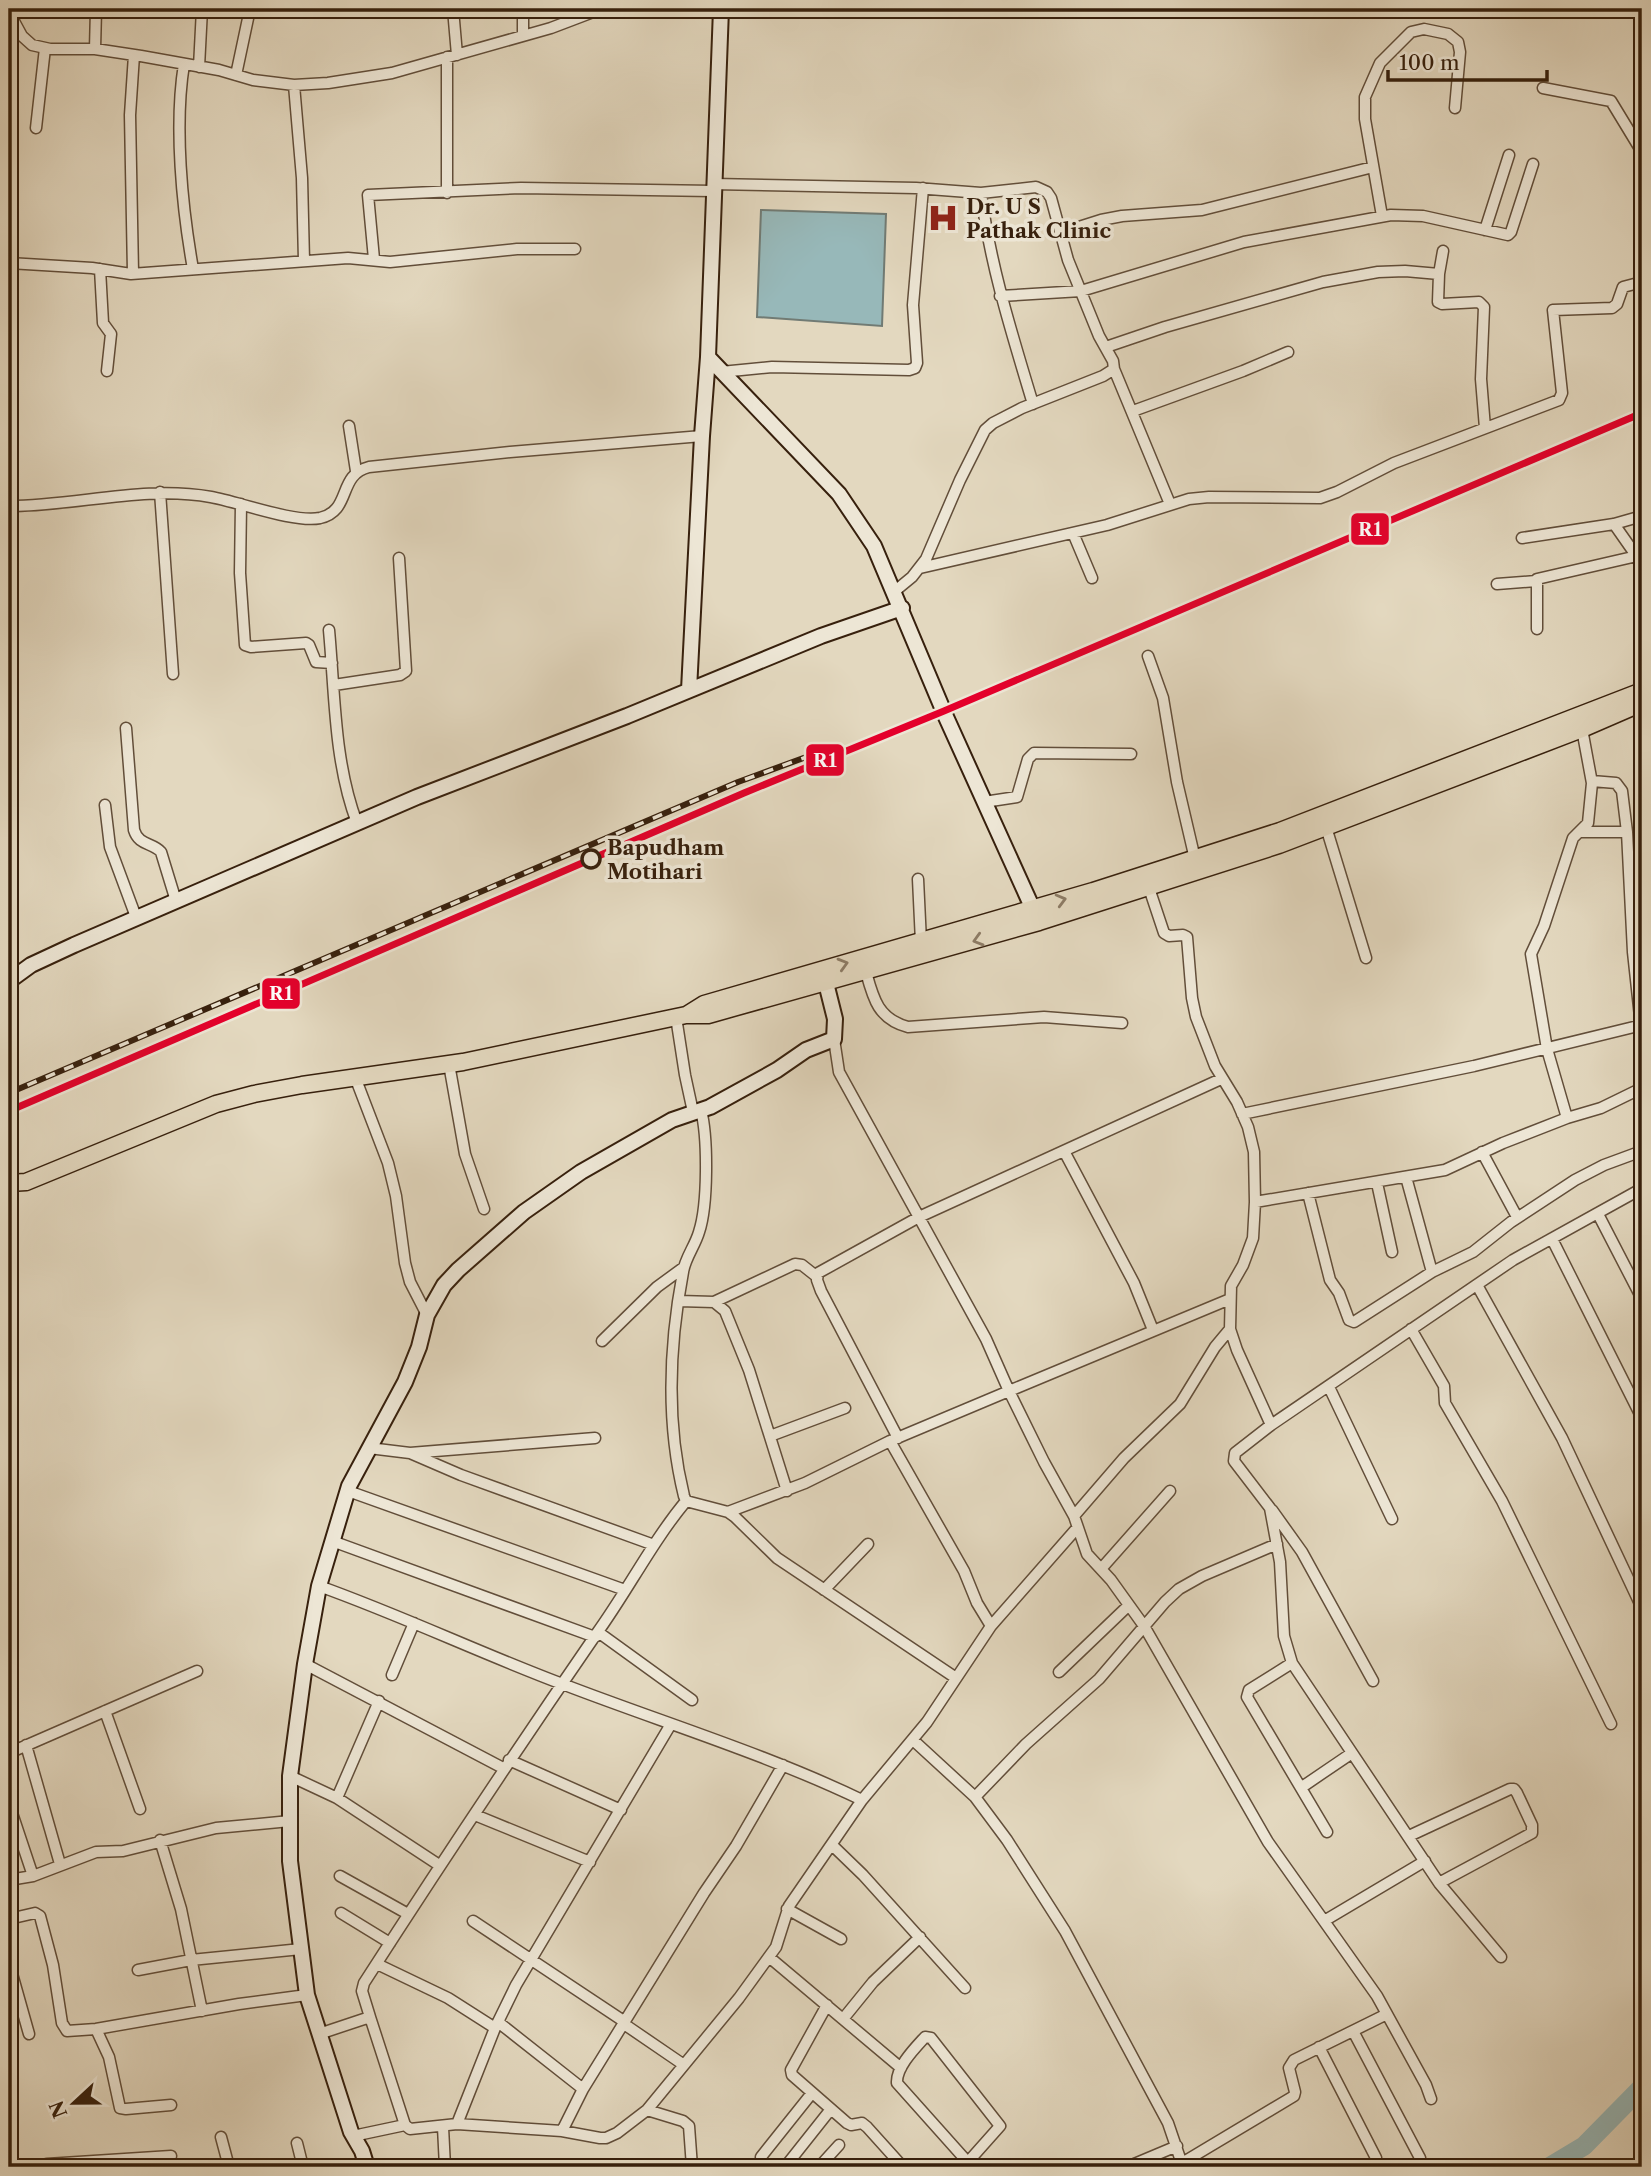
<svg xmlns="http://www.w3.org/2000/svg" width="1651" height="2176" font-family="'Libre Caslon Text',serif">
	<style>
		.water { fill: #97b8b9; stroke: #717b74; stroke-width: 2 }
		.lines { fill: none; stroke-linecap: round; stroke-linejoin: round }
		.river { stroke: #97b8b9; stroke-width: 19 }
		.street-casing { stroke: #624e3a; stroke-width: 13 }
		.secondary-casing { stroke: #37200d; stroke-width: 18 }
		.primary-casing { stroke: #37200d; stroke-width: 19 }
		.street { stroke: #ede6d5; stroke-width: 10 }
		.secondary { stroke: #ede6d5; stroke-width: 14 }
		.primary { stroke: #e3d8bf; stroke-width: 16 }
		.rail-casing { stroke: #37200d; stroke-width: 6 }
		.rail { stroke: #ede6d5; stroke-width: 3.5; stroke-dasharray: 10; stroke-linecap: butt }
		.rail-1-casing { stroke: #ede6d5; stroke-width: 12 }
		.rail-1 { stroke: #e4002b; stroke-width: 7 }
		.oneway { stroke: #8d7c66 }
		.stop-dot { fill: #ede6d5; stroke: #37200d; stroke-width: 3.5 }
		.labels { text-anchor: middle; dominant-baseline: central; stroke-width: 7; stroke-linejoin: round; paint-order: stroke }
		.poi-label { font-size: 21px; font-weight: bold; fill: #37200d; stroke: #ede6d5; text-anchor: start }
		.stop-label { font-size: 21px; font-weight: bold; fill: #37200d; stroke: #ede6d5; text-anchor: start }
		.line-badge { stroke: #ede6d5; stroke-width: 2.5 }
		.badge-label { font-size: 19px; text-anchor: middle; font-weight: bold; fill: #fff }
	</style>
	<rect width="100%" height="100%" fill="#e3d8bf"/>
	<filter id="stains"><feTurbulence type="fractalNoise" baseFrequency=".00286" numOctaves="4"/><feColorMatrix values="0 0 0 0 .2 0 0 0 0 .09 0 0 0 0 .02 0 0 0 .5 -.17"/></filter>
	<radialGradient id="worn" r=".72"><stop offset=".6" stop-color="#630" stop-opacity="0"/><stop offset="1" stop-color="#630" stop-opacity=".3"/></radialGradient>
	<path class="water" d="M761,210L886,214L882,326L757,317Z"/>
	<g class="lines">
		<path class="river" d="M1549,2167L1584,2146L1642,2087"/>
		<g class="street-casing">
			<path id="street" d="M453,9L457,55
				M9,12L22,36L32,45L50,49H95L141,56L219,70L253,80L294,85L328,83L392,73L551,28L601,9
				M523,36V9
				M95,49L96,9
				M447,57V193
				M184,64C174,126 182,207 193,269
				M199,67L202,9
				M236,75L250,9
				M294,85L302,178L304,261
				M1543,88L1611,101L1642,152
				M36,128L45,48
				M713,184L916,188L981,193L1036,187L1047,192L1051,198L1068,260L1099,336L1113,361L1114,369L1103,376L1022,408L993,423L985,430L960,480L926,559L912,577L895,591
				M981,193C990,265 1012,334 1033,404
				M1382,216L1365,119V97L1380,63L1411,32L1424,29L1448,34L1458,42L1460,52L1455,108
				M1485,230L1509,155
				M1060,233L1101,220L1122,216L1202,210L1373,167
				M1443,251L1439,274L1438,302L1442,304L1479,302L1484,307L1481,379L1485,428
				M374,259L368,195L521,188L713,191
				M9,263L92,268L131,274L348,258L390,262L517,249H575
				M100,269L103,323L111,334L107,371
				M133,273L130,115L134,55
				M1000,296L1081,291L1244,242L1391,215L1423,216L1508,235L1511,232L1533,164
				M1106,347L1165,327L1323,282L1378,272L1405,271L1439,274
				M1114,369L1170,504
				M721,372L772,367L909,370L915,368L917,363L913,305L923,188
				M1133,411L1243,371L1288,352
				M349,426L356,471
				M9,492L11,507
				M160,492L173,674
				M241,504L240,573L245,645L251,647L306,643L309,645L316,662L332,663
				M9,506C77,506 143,485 211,497C239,502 294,523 320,518C352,511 337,475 369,467L510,452L702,436
				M1614,524L1642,564
				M1073,533L1092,578
				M1522,538L1614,524L1642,516
				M920,568L1107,525L1189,499L1209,497L1320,498L1337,492L1394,463L1559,400L1562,393L1553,310L1612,308L1617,304L1623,287L1642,282
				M1497,584L1536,581
				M1537,629V579L1637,556
				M329,630C335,695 334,762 357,823
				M1148,656L1163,698L1177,782L1195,859
				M334,685L400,675L406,671L399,558
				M126,728L134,830C139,846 152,842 161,852L176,901
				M1592,781L1616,783L1622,791L1627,832L1633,952L1641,1026
				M984,802L1017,797L1028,759L1034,753L1131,754
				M105,805L110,847L136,917
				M1326,827L1366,958
				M1580,832H1627
				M918,879L921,942
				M1149,888L1164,933L1169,936L1183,935L1187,937L1192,998L1196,1017L1215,1066L1237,1102L1248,1127L1254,1152L1255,1202L1253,1238L1243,1265L1231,1286L1230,1329L1237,1350L1271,1425
				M866,972C873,998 878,1019 908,1027L1044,1017L1122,1023
				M676,1017L685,1075L693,1112
				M449,1064L465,1154L484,1209
				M355,1077L388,1163L396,1196L405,1263L410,1282L427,1315
				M701,1110C708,1138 708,1205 699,1232C695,1246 685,1258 683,1272C669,1346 666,1423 684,1496L686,1501L728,1512L735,1517L777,1558L956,1678
				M1242,1114L1474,1066L1642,1025
				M1567,1118L1547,1049L1531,954L1544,926L1573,838L1588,823L1592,783L1582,729
				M1064,1151L1134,1283L1153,1330
				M1482,1152L1517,1217
				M1406,1177L1432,1272
				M1377,1183L1392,1252
				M1308,1193L1330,1280L1339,1293L1349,1320L1354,1322L1432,1272L1473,1252L1511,1222L1575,1180L1604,1165L1642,1151
				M1255,1202L1445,1170L1503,1143L1567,1118L1601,1108L1642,1088
				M1598,1214L1642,1299
				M1552,1239L1642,1418
				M1477,1285L1562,1438L1642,1608
				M1230,1299L1009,1391L1044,1462L1074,1516L1087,1554L1111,1580L1144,1626L1268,1842L1377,1996L1426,2085L1431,2099
				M679,1301L714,1302L725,1311L749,1370L787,1491
				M714,1302L795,1264L802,1265L816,1276
				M1411,1329L1444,1386L1445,1403L1502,1501L1611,1724
				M602,1341L657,1287L683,1268
				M1329,1387L1392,1519
				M770,1436L845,1408
				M898,1438L821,1291L817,1280L818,1273L919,1217L1221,1079
				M890,1441L964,1571L977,1603L991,1626
				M369,1448L410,1453L595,1438
				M410,1453L461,1475L654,1545
				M348,1491L625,1590
				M1272,1510L1302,1552L1373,1681
				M728,1512L805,1483L890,1441L1009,1391L986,1339L839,1072L834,1039
				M1074,1516L1124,1458L1180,1404L1215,1347L1230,1329
				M332,1541L595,1637
				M1101,1569L1170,1491
				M319,1586C403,1616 482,1654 565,1685C664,1723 766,1754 862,1800
				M824,1590L868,1544
				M598,1632L692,1700
				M1292,1663L1249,1690L1247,1697L1327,1832
				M305,1664L503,1768
				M1059,1672L1129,1605
				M392,1675L414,1623
				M105,1711L140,1809
				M913,1740L975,1797L1007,1840L1065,1931L1168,2123L1183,2167
				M26,1745L60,1864
				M9,1753L197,1671
				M509,1760L621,1810
				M290,1776L337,1798L439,1865
				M1302,1787L1352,1753
				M975,1797L1026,1744L1099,1679L1165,1602L1179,1589L1202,1576L1277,1544
				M337,1798L379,1701
				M9,1804L33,1876
				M475,1815L590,1862
				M1409,1836L1510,1789H1514L1517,1793L1532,1825V1833L1439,1883
				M160,1840L181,1909L202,2011
				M832,1845L863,1875L965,1988
				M340,1876L408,1914
				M9,1880L33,1876L96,1852L123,1851L216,1828L290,1821
				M787,1909L841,1939
				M341,1913L390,1943
				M9,1919L35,1913L40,1916L53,1965L62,2023L67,2031L96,2029L239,2004L307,1995
				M473,1921L625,2022
				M1324,1921L1425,1861
				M769,1957L901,2068
				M1501,1957L1439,1883L1292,1663L1284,1636L1280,1562L1270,1508L1234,1461L1235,1453L1271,1425L1513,1260L1641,1189
				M9,1963L29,2034
				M377,1964L448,1998L495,2028
				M138,1970L191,1960L301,1949
				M827,2005L791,2070L792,2075L847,2123L851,2125L862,2123L867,2127L903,2167
				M370,2017L405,2125L410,2129L457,2124L562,2131L600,2138H606L617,2133L647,2110L739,1998L776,1947L789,1906L862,1800L927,1722L991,1626L1077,1528
				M843,2019L873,1982L920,1937
				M498,2022L583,2089
				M624,2024L684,2065
				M96,2029L109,2057L120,2108L126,2109L171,2105
				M1353,2031L1420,2158
				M319,2034L370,2017L362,1991L364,1983C440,1865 517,1749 597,1633C628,1590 652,1542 686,1501
				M1319,2047L1376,2158
				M647,2110L683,2121L689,2126L692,2167
				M457,2124L495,2028L516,1985L671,1724
				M443,2127L445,2167
				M562,2131L583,2089L704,1893L736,1846L783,1765
				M353,2136L405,2125
				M221,2137L229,2167
				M297,2143L303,2167
				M761,2157L812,2093
				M968,2162L1000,2126L931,2038L925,2037C915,2048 896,2067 897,2083L972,2167
				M1182,2163L1294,2096L1295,2092L1289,2068L1294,2060L1387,2014
				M38,2167L47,2164L171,2156
				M785,2167L831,2109
				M819,2167L839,2145
				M1127,2167L1177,2146"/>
		</g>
		<g class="secondary-casing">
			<path id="secondary" d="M721,9L708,357L839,494L874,546L946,717L1037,918
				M689,690L702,436L708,357
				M9,981L31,965L74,945L417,797L627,716L821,636L902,608
				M367,2167L362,2151L351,2132L307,1995L290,1861V1776L305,1664L319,1586L349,1486L405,1382L419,1347L427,1315L444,1285L458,1270L524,1212L581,1172L672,1120L710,1107L777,1070L806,1050L834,1039L835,1019L826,983"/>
		</g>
		<g class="primary-casing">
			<path id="primary" d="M688,1014L704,1004L1093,891L1280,831L1642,691
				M9,1183L26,1182L216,1104L254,1094L302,1085L463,1062L686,1015H708L1039,922L1279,845L1582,729L1642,703"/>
		</g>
		<use href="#street" class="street"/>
		<use href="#secondary" class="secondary"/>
		<use href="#primary" class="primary"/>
		<g class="rail-casing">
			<path id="rail" d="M9,1093L738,782L828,749
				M9,1111L744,793L944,711L1642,413"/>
		</g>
		<use href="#rail" class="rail"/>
		<g class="rail-1-casing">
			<path id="rail-1" d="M9,1111L744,793L944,711L1642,413"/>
		</g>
		<use href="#rail-1" class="rail-1"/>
	</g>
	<defs><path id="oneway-chevron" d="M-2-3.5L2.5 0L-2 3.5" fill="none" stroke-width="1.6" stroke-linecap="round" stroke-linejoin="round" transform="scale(1.75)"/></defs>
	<g class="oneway">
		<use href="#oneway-chevron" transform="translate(1061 900) rotate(-15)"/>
		<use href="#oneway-chevron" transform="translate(978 940) rotate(164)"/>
		<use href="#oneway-chevron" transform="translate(843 964) rotate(-16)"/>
	</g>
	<defs>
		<g id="hospital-bare" transform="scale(2.415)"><path d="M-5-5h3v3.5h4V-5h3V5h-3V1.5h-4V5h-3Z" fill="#8f2418" stroke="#ede6d5" stroke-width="2.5" paint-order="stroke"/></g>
	</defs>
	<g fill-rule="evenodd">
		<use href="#hospital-bare" x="943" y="218"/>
	</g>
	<circle class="stop-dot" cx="591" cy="859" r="9"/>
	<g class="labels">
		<g class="poi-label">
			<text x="966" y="206">Dr. U S<tspan x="966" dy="24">Pathak Clinic</tspan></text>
		</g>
		<g class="stop-label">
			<text x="607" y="847">Bapudham<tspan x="607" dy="24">Motihari</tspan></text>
		</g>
	</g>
	<g class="line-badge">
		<rect x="1350" y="512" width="40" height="34" rx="7" fill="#e4002b"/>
		<rect x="805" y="743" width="40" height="34" rx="7" fill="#e4002b"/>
		<rect x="261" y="977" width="40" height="33" rx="7" fill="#e4002b"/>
	</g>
	<g class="badge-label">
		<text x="1370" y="536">R1</text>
		<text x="825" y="767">R1</text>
		<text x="281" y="1000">R1</text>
	</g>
	<rect width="1651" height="2176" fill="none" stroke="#e3d8bf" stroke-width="35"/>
	<rect x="10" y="10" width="1630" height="2155" fill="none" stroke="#37200d" stroke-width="3.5"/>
	<rect x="18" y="18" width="1616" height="2141" fill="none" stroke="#37200d" stroke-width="2"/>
	<g transform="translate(74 2103) rotate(248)" stroke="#ede6d5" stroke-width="5" paint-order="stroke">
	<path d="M0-5L12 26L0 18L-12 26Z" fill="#37200d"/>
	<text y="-10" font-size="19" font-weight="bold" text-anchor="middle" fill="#37200d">N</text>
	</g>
	<path d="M1388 70v10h159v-10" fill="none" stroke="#37200d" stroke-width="3.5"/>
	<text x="1399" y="70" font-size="21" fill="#37200d" stroke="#ede6d5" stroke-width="5" paint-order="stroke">100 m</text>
	<rect width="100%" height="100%" filter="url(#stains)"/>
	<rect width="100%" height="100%" fill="url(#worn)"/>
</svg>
